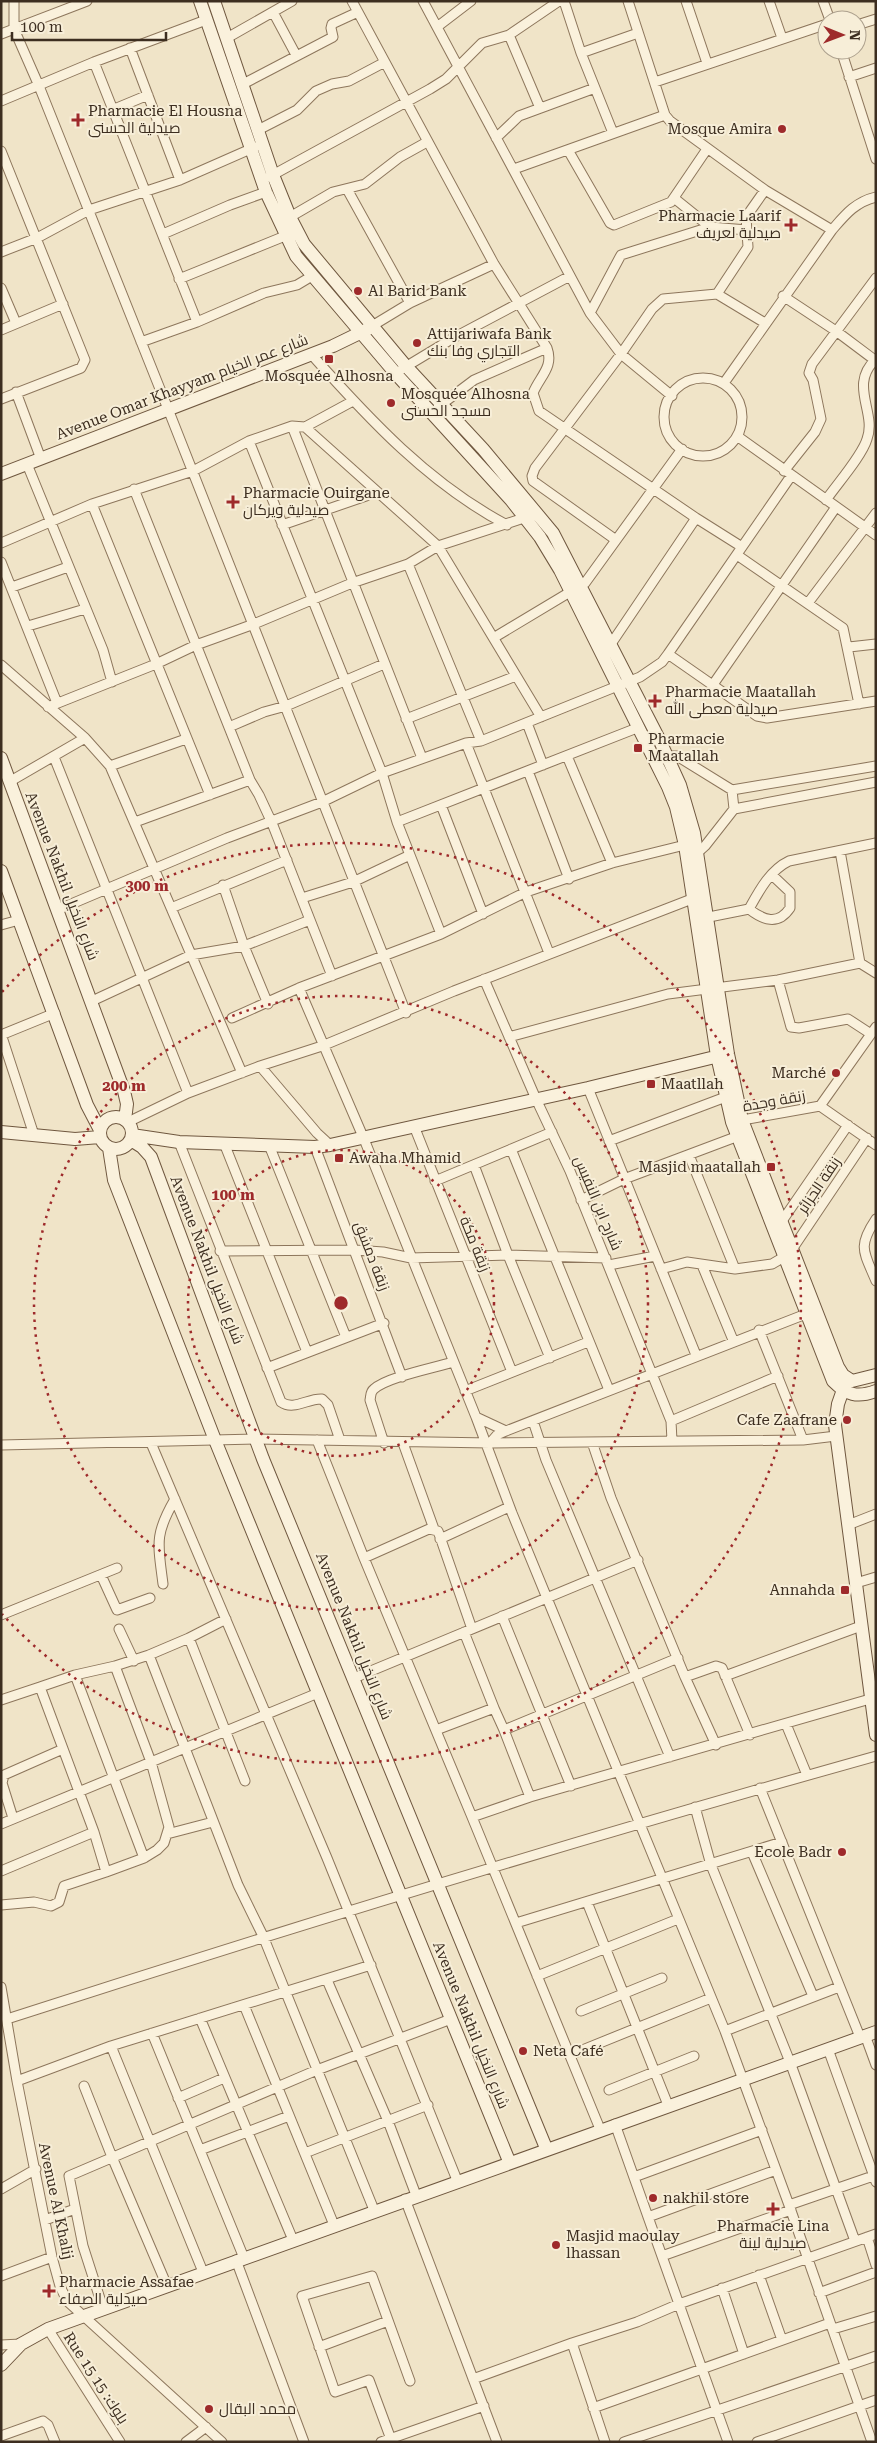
<svg xmlns="http://www.w3.org/2000/svg" width="877" height="2443" font-family="'Roboto Serif',Cairo,serif">
	<style>
		.lines { fill: none; stroke-linecap: round; stroke-linejoin: round }
		.street-casing { stroke: #8d765c; stroke-width: 11 }
		.secondary-casing { stroke: #6f573f; stroke-width: 14 }
		.street { stroke: #faf1dc; stroke-width: 9 }
		.secondary { stroke: #faf1dc; stroke-width: 12 }
		.ring { fill: none; stroke: #9e2a2b; stroke-width: 2.5; stroke-dasharray: 2.5 5 }
		.poi-dot { fill: #9e2a2b; stroke: #f7eed8; stroke-width: 2 }
		.labels { text-anchor: middle; dominant-baseline: central; stroke-width: 4; stroke-linejoin: round; paint-order: stroke }
		.poi-label { font-size: 15px; fill: #3d2e20; stroke: #f7eed8; text-anchor: start }
		.street-label { font-size: 15px; fill: #3d2e20; stroke: #f7eed8 }
		.centre { fill: #9e2a2b; stroke: #f7eed8; stroke-width: 2.5 }
		.ring-label { font-size: 15px; text-anchor: middle; font-weight: bold; fill: #9e2a2b; stroke: #f7eed8; stroke-width: 4; stroke-linejoin: round; paint-order: stroke }
	</style>
	<rect width="100%" height="100%" fill="#f0e4c8"/>
	<g class="lines">
		<g class="street-casing">
			<path id="street" d="M14,1V29L39,86L168,409L406,1013
				M352,1L494,264L547,348C554,367 540,376 533,393L539,411L696,518L742,547
				M423,1L590,313L621,354L672,396
				M564,1L581,53L613,133
				M628,1L665,115L670,121L765,190L832,230
				M686,1L707,63
				M769,1L782,38
				M823,1L830,20
				M273,12L296,55
				M857,25L876,19
				M437,27L471,1
				M1,34L87,1
				M509,35L540,108
				M227,38L292,1
				M130,48L180,180
				M841,50L876,159
				M581,53L638,33
				M94,62L197,322
				M849,77L876,68
				M655,82L827,24
				M243,84L333,37L331,28L332,24L358,12
				M1,101L94,62L206,20
				M112,110L148,95
				M258,130L297,110L316,91L332,84L349,81L385,62
				M496,138L519,116L595,88
				M568,150L610,223L614,225L671,202L707,149
				M1,151L85,360L81,368L1,399
				M514,169L665,115
				M269,177L430,89L446,79L482,43L509,35L559,1
				M347,189L410,303
				M674,198L710,227
				M290,217L333,192L365,184L400,157L427,142
				M163,234L230,205L266,192
				M1,252L37,238L89,210L180,180L255,147
				M179,279L285,236
				M1,288L16,323
				M717,294L748,247L746,217L765,190
				M783,296L836,331L876,361
				M590,313L621,255L710,227L747,230
				M372,326L410,303L494,264
				M1,330L63,304
				M141,342L197,322L264,293L297,285L312,276
				M311,354C369,419 429,484 507,525
				M402,369L455,337L570,276
				M664 417a39 39 0 1 1 78 0a39 39 0 1 1-78 0Z
				M724,383L832,230C845,215 855,202 876,197
				M16,392L41,459
				M438,407L474,380L547,348
				M292,426L422,758
				M305,427L438,546L541,717
				M737,436L876,535
				M249,441L382,773L397,822L441,934
				M27,464L103,650L112,682
				M784,471L815,432L821,419L813,380L809,373L812,364L876,278
				M134,489L250,780L259,795L272,823L332,976
				M826,500C837,484 862,456 867,439C877,412 848,385 876,359
				M92,504L210,795
				M282,525L366,496L375,491
				M616,540L533,481L532,476L535,468L621,354L652,309L663,299L717,294L765,323
				M1,543L92,504L193,471L249,441L292,426L305,427L353,401
				M737,555L843,628L859,704
				M1,562L57,703
				M408,564L481,741
				M12,587L68,567
				M808,603L876,513
				M28,626L85,609
				M495,637L585,583L682,449
				M609,643L613,641L696,518
				M849,647L876,644
				M668,654L757,716L767,718L876,701
				M1,665L85,738L110,766L242,1073
				M712,686L836,507
				M48,707L156,664L196,645L254,624L352,583L408,564L438,546L530,516
				M406,719L516,676
				M527,723L543,765
				M229,727L264,712L286,706L384,664
				M466,743L549,953
				M567,756L612,863
				M54,757L188,1093
				M664,759L670,756H677L732,790L876,766
				M110,766L186,739
				M528,771L569,879
				M9,782L85,738
				M732,790L734,809
				M441,805L483,914
				M135,822L250,780
				M397,822L637,728
				M840,851L860,963L876,973
				M695,855L705,846L734,809L876,782
				M223,885L244,946L268,1004
				M302,898L353,882L410,855
				M171,908L287,860
				M749,909C763,920 778,926 790,908V892L772,875
				M57,910L227,838L322,802L382,773L466,743L481,741L640,677L662,662L668,654L791,476
				M709,917L749,909C759,891 770,870 789,861L876,843
				M1,925L19,920
				M484,979L536,1099L570,1171L671,1421L672,1441
				M778,980L791,1027L799,1028L848,1019L871,1034
				M299,988L364,1139L476,1417L512,1513L725,2031L789,2205L872,2442
				M92,1001L191,955L244,946L310,920
				M232,1018L299,988L441,934L526,892L612,863L685,845
				M1,1034L34,1135
				M1,1035L55,1013
				M509,1037L668,994L778,980L860,963
				M260,1066L317,1133L330,1145
				M588,1088L696,1355
				M820,1106L876,1027
				M820,1106L876,1145
				M737,1121L820,1106
				M128,1122L188,1093L260,1066L322,1046L454,991L697,897
				M414,1126L512,1372
				M609,1141L731,1095
				M179,1142L281,1402C294,1411 308,1398 322,1399L328,1405L340,1440
				M224,1143L307,1352
				M269,1145L346,1337
				M315,1147L402,1377
				M511,1149L609,1390
				M689,1155L735,1269
				M474,1165L508,1255L550,1358
				M435,1181L552,1132
				M581,1200L624,1179L741,1135
				M876,1219C857,1247 864,1252 876,1281
				M780,1224L848,1125
				M220,1251L355,1250L383,1252L411,1258L508,1255L606,1258
				M609,1265L655,1256
				M702,1265L733,1340
				M661,1269L687,1262L735,1269L772,1264L784,1257L793,1248L867,1138
				M759,1330L803,1440
				M267,1368L384,1323
				M465,1391L588,1342
				M476,1417L506,1431
				M533,1421L546,1460L670,1757
				M671,1421L778,1376
				M317,1440L364,1558L472,1817L530,1797L870,1699
				M592,1442L611,1498L685,1677L716,1745
				M151,1443L327,1858L457,2180
				M384,1443L370,1400C371,1396 370,1392 374,1389C387,1377 434,1368 453,1362
				M403,1443L434,1529
				M490,1443L497,1435L506,1431L806,1314
				M1,1445L256,1439L490,1443L803,1440L836,1436
				M848,1525L876,1514
				M440,1539L509,1507
				M364,1558L429,1529L438,1531L472,1629
				M101,1575L117,1610L150,1598
				M856,1583L876,1577
				M163,1584C158,1544 154,1535 175,1499
				M1,1615L117,1568
				M502,1616L571,1786
				M119,1629L134,1661
				M464,1632L494,1708
				M189,1638L226,1619
				M115,1666L149,1655
				M725,1676L861,1626
				M685,1677L716,1666L722,1668L750,1735
				M354,1678L638,1560
				M40,1687L75,1675
				M1,1700L40,1687L94,1832L106,1872L64,1886L59,1902L51,1906L34,1902L1,1905
				M786,1724L807,1775
				M436,1730L494,1708L504,1730
				M245,1781L189,1638L149,1655L238,1885L263,1936L374,2210
				M760,1788L860,2037
				M530,1797L504,1730L678,1658
				M695,1807L711,1865L790,2062L855,2241
				M472,1817L600,2129
				M13,1818L2,1783L4,1775L63,1749
				M1,1824L318,1693
				M167,1834L213,1822
				M752,1852L813,1996
				M1,1871L94,1832
				M106,1872L144,1858L75,1675L115,1666L151,1762L169,1827L164,1843L157,1850L144,1858
				M587,1902L668,2105
				M516,1923L782,1842
				M537,1976L678,1919
				M327,1980L388,2121L416,2195
				M1,1987L17,2081L52,2257L60,2286L67,2301L222,2442
				M244,2005L334,2225
				M581,2011L662,1978
				M200,2018L293,2240
				M7,2019C295,1926 584,1838 876,1756
				M725,2031L839,1987
				M152,2033L244,2258
				M865,2035L876,2065
				M111,2046L203,2272
				M828,2049L876,2182
				M570,2055L711,1998
				M17,2081L111,2046L371,1965
				M84,2086L112,2157L167,2286
				M609,2090L694,2056
				M178,2098L224,2078
				M615,2124L728,2442
				M200,2150L289,2116
				M305,2153L428,2105
				M634,2177L762,2130
				M1,2189L36,2169
				M405,2199L497,2442
				M789,2205L876,2175
				M648,2217L776,2170
				M45,2220L75,2209
				M867,2237L876,2265
				M662,2256L791,2210
				M236,2260L304,2442
				M759,2275L782,2340
				M1,2276L52,2257
				M722,2288L744,2354
				M819,2293L876,2272
				M103,2308L83,2246L69,2176L317,2070L451,2019
				M48,2329L120,2442
				M833,2329L876,2316
				M572,2343L605,2442
				M1,2345L21,2344
				M319,2347L388,2321
				M473,2379L572,2343L637,2322L679,2304L876,2234
				M593,2408L830,2323
				M1,2436L43,2421L48,2425L55,2442
				M186,2442L206,2427
				M381,2442L484,2406
				M392,2442L369,2380L335,2392L302,2296L372,2276L410,2381
				M624,2442L876,2356
				M757,2442L876,2400"/>
		</g>
		<g class="secondary-casing">
			<path id="secondary" d="M200,1L266,192L296,256L397,375L511,500L540,537L560,570L668,787L676,807L685,845L717,1056L732,1122L833,1381C847,1395 857,1398 876,1391
				M214,1L273,175L290,217L304,244L405,365L483,449L553,533L660,741L680,785L694,833L728,1054L742,1120L838,1367L843,1375L852,1381L876,1375
				M1,474L333,346L368,329
				M1,758L124,1091L127,1104L125,1120
				M1,871L87,1105L100,1130
				M100 1133a16 16 0 1 1 32 0a16 16 0 1 1-32 0Z
				M1,1132L75,1139L100,1137
				M132,1135L179,1142L315,1147L330,1145L588,1088L723,1055
				M131,1140L142,1147L151,1157L263,1459L546,2148
				M109,1148L114,1180L215,1440L509,2161
				M845,1384L838,1404L835,1425L876,1735
				M1,2365L21,2344L48,2329L876,2032"/>
		</g>
		<use href="#street" class="street"/>
		<use href="#secondary" class="secondary"/>
	</g>
	<g class="ring">
		<circle cx="341" cy="1303" r="153"/>
		<circle cx="341" cy="1303" r="307"/>
		<path d="M2 992A460 460 0 1 1 2 1614"/>
	</g>
	<g class="poi-dot">
		<path d="M75.5 112.5h5v5h5v5h-5v5h-5v-5h-5v-5h5z"/>
		<circle cx="782" cy="129" r="5"/>
		<path d="M788.5 217.5h5v5h5v5h-5v5h-5v-5h-5v-5h5z"/>
		<circle cx="358" cy="291" r="5"/>
		<circle cx="417" cy="343" r="5"/>
		<rect x="324" y="354" width="10" height="10" rx="2.5"/>
		<circle cx="391" cy="403" r="5"/>
		<path d="M230.5 494.5h5v5h5v5h-5v5h-5v-5h-5v-5h5z"/>
		<path d="M652.5 693.5h5v5h5v5h-5v5h-5v-5h-5v-5h5z"/>
		<rect x="633" y="743" width="10" height="10" rx="2.5"/>
		<circle cx="836" cy="1073" r="5"/>
		<rect x="646" y="1079" width="10" height="10" rx="2.5"/>
		<rect x="334" y="1153" width="10" height="10" rx="2.5"/>
		<rect x="766" y="1162" width="10" height="10" rx="2.5"/>
		<circle cx="847" cy="1420" r="5"/>
		<rect x="840" y="1585" width="10" height="10" rx="2.5"/>
		<circle cx="842" cy="1852" r="5"/>
		<circle cx="523" cy="2051" r="5"/>
		<circle cx="653" cy="2198" r="5"/>
		<path d="M770.5 2201.5h5v5h5v5h-5v5h-5v-5h-5v-5h5z"/>
		<circle cx="556" cy="2245" r="5"/>
		<path d="M46.5 2283.5h5v5h5v5h-5v5h-5v-5h-5v-5h5z"/>
		<circle cx="209" cy="2409" r="5"/>
	</g>
	<g class="labels">
		<g class="poi-label">
			<text x="88" y="111">Pharmacie El Housna<tspan x="88" dy="17">صيدلية الحسنى</tspan></text>
			<text x="772" y="129" text-anchor="end">Mosque Amira</text>
			<text x="781" y="216" text-anchor="end">Pharmacie Laarif<tspan x="781" dy="17">صيدلية لعريف</tspan></text>
			<text x="368" y="291">Al Barid Bank</text>
			<text x="427" y="334">Attijariwafa Bank<tspan x="427" dy="17">التجاري وفا بنك</tspan></text>
			<text x="329" y="376" text-anchor="middle">Mosquée Alhosna</text>
			<text x="401" y="394">Mosquée Alhosna<tspan x="401" dy="17">مسجد الحسنى</tspan></text>
			<text x="243" y="493">Pharmacie Ouirgane<tspan x="243" dy="17">صيدلية ويركان</tspan></text>
			<text x="665" y="692">Pharmacie Maatallah<tspan x="665" dy="17">صيدلية معطى الله</tspan></text>
			<text x="648" y="739">Pharmacie<tspan x="648" dy="17">Maatallah</tspan></text>
			<text x="826" y="1073" text-anchor="end">Marché</text>
			<text x="661" y="1084">Maatllah</text>
			<text x="349" y="1158">Awaha Mhamid</text>
			<text x="761" y="1167" text-anchor="end">Masjid maatallah</text>
			<text x="837" y="1420" text-anchor="end">Cafe Zaafrane</text>
			<text x="835" y="1590" text-anchor="end">Annahda</text>
			<text x="832" y="1852" text-anchor="end">Ecole Badr</text>
			<text x="533" y="2051">Neta Café</text>
			<text x="663" y="2198">nakhil store</text>
			<text x="773" y="2226" text-anchor="middle">Pharmacie Lina<tspan x="773" dy="17">صيدلية لينة</tspan></text>
			<text x="566" y="2236">Masjid maoulay<tspan x="566" dy="17">lhassan</tspan></text>
			<text x="59" y="2282">Pharmacie Assafae<tspan x="59" dy="17">صيدلية الصفاء</tspan></text>
			<text x="219" y="2409">محمد البقال</text>
		</g>
		<g class="street-label">
			<text transform="translate(182 387) rotate(-21)">Avenue Omar Khayyam شارع عمر الخيام</text>
			<text transform="translate(62 876) rotate(69)">Avenue Nakhil شارع النخيل</text>
			<text transform="translate(774 1101) rotate(-10)">زنقة وجدة</text>
			<text transform="translate(819 1185) rotate(-56)">زنقة الجزائر</text>
			<text transform="translate(598 1203) rotate(67)">شارح ابن النفيس</text>
			<text transform="translate(475 1244) rotate(68)">زنقة مكة</text>
			<text transform="translate(372 1256) rotate(69)">زنقة دمشق</text>
			<text transform="translate(207 1260) rotate(69)">Avenue Nakhil شارع النخيل</text>
			<text transform="translate(354 1636) rotate(68)">Avenue Nakhil شارع النخيل</text>
			<text transform="translate(471 2025) rotate(68)">Avenue Nakhil شارع النخيل</text>
			<text transform="translate(56 2201) rotate(78)">Avenue Al Khalij</text>
			<text transform="translate(96 2378) rotate(57)">Rue 15 بلوك: 15</text>
		</g>
	</g>
	<circle cx="341" cy="1303" r="8" class="centre"/>
	<g class="ring-label">
		<text x="147" y="891">300 m</text>
		<text x="124" y="1091">200 m</text>
		<text x="233" y="1200">100 m</text>
	</g>
	<rect width="877" height="2443" fill="none" stroke="#3d2e20" stroke-width="5"/>
	<g transform="translate(842 35) rotate(91)"><circle r="24" fill="#f7eed8" stroke="#ada18e"/>
	<path d="M0-4L9 19L0 12L-9 19Z" fill="#9e2a2b"/>
	<text y="-8" font-size="14" font-weight="bold" text-anchor="middle" fill="#3d2e20">N</text>
	</g>
	<path d="M12 32v8h154v-8" fill="none" stroke="#3d2e20" stroke-width="2.5"/>
	<text x="20" y="32" font-size="15" fill="#3d2e20" stroke="#f7eed8" stroke-width="4" paint-order="stroke">100 m</text>
</svg>
